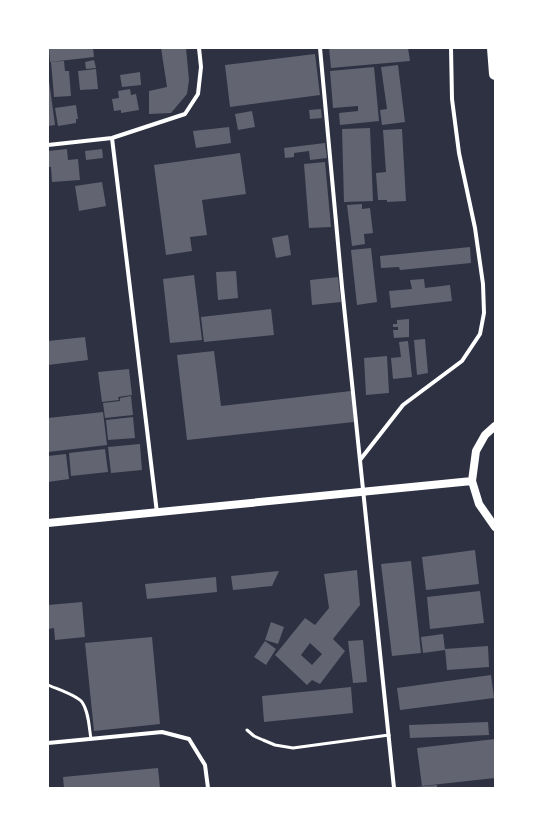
<svg xmlns="http://www.w3.org/2000/svg" width="543" height="836" font-family="Manrope,sans-serif">
	<style>
		.building { fill: #626471; fill-rule: evenodd }
		.lines { fill: none; stroke-linecap: round; stroke-linejoin: round }
		.service { stroke: #fff; stroke-width: 3 }
		.minor { stroke: #fff; stroke-width: 4 }
		.secondary { stroke: #fff; stroke-width: 8 }
		.motorway { stroke: #fff; stroke-width: 12 }
	</style>
	<rect width="100%" height="100%" fill="#2d3142"/>
	<path class="building" d="M49,48H93L94,57L50,62Z
		M161,48H186L189,80L187,94L171,113L149,114V91L167,87Z
		M329,48H408L410,61L331,68Z
		M315,54L320,95L230,107L225,65Z
		M94,60L96,68L86,69L85,62Z
		M64,61L65,71H69L71,96L54,97L51,62Z
		M398,65L405,122L382,125L380,110L387,109L381,67Z
		M374,67L379,121L340,125L339,113L358,111V106L333,108L330,71Z
		M96,69L98,89L80,90L78,71Z
		M140,72L141,85L122,87L120,75Z
		M48,73L55,125L48,126Z
		M130,89L131,95L136,94L139,110L121,113V110L114,111L112,99L119,98L118,91Z
		M76,105L78,119H76V123L58,126L55,108Z
		M321,109L322,118L310,119L309,110Z
		M252,111L255,127L238,130L235,114Z
		M229,127L231,143L196,148L193,131Z
		M370,128L373,201L344,202L342,129Z
		M402,129L406,201L387,202V200H378L376,173L386,172L383,130Z
		M325,143L327,158L310,160L309,151L294,153V157L285,158L284,148Z
		M67,149L68,160L78,159L80,180L52,182L51,167H48V151Z
		M102,149L103,158L86,160L85,151Z
		M240,153L246,194L202,200L207,235L190,237L192,251L166,255L154,165Z
		M325,162L331,227L309,228L304,164Z
		M102,182L106,206L79,211L75,186Z
		M362,204V209L370,208L373,233L364,234L365,244L352,246L347,205Z
		M288,235L291,255L276,258L272,238Z
		M470,247L471,263L400,270L399,267L381,268L380,256Z
		M371,248L377,302L357,305L351,250Z
		M236,271L238,298L218,300L216,272Z
		M194,275L202,340L170,343L163,279Z
		M338,277L341,302L312,305L310,280Z
		M424,279L425,288L450,285L452,301L391,308L389,291L412,289L410,280Z
		M271,309L274,335L204,342L201,317Z
		M409,319V337L394,338L393,330H398V327H393V324H397V320Z
		M85,337L88,360L48,365V341Z
		M425,339L428,373L417,375L414,340Z
		M408,341L412,377L393,379L391,358L401,357L399,342Z
		M214,351L221,406L351,391L354,422L187,440L177,355Z
		M387,356L389,393L366,395L364,358Z
		M129,369L132,395L118,397L119,400L102,402L98,372Z
		M131,396L133,415L105,418L103,403L120,401V398Z
		M103,412L107,445L48,452V418Z
		M133,417L135,438L108,440L106,420Z
		M140,444L142,470L111,473L108,447Z
		M105,449L108,472L71,476L69,453Z
		M66,454L69,479L48,482V456Z
		M475,550L479,584L426,590L422,557Z
		M411,561L421,653L392,656L381,564Z
		M357,570L360,605L333,639L345,651L320,684L312,680L307,685L275,655L305,618L315,625L329,608L324,574ZM310,643L322,654L312,665L301,655Z
		M279,571L272,586L233,590L231,576Z
		M216,577L217,592L147,599L145,584Z
		M480,591L484,623L430,629L427,597Z
		M82,602L85,637L55,640L54,628L48,629V605Z
		M271,622L284,627L278,644L265,640Z
		M443,634L445,650L423,653L421,637Z
		M152,637L160,724L94,731L85,643Z
		M363,640L367,682L353,683L348,641Z
		M265,641L276,649L266,665L254,657Z
		M488,646L489,667L447,670L445,649Z
		M491,675L494,698L400,710L397,688Z
		M351,687L353,713L264,722L262,696Z
		M488,722L489,735L410,738L409,725Z
		M495,739V778L422,786L417,748Z
		M158,768L160,788H64L63,777Z
		M437,785V788H416V787Z"/>
	<g class="lines">
		<path class="service" d="M48,685C57,689 76,695 82,702C89,712 89,728 91,739
			M247,730L254,736L263,740L275,745L293,748L389,735"/>
		<path class="minor" d="M320,48L342,287L394,788
			M112,138L157,513
			M48,145L112,138L185,114L198,94L201,67L199,48
			M360,460L403,405L462,361L480,334L484,313L483,284L475,228L459,153L452,99L451,48
			M48,743L162,732L189,739L205,765L208,788"/>
		<path class="secondary" d="M495,426L485,435L476,451L472,481L479,504L495,527
			M48,523L472,481"/>
		<path class="motorway" d="M493,48L495,74"/>
	</g>
	<rect width="543" height="836" fill="none" stroke="#ffffff" stroke-width="98"/>
</svg>
